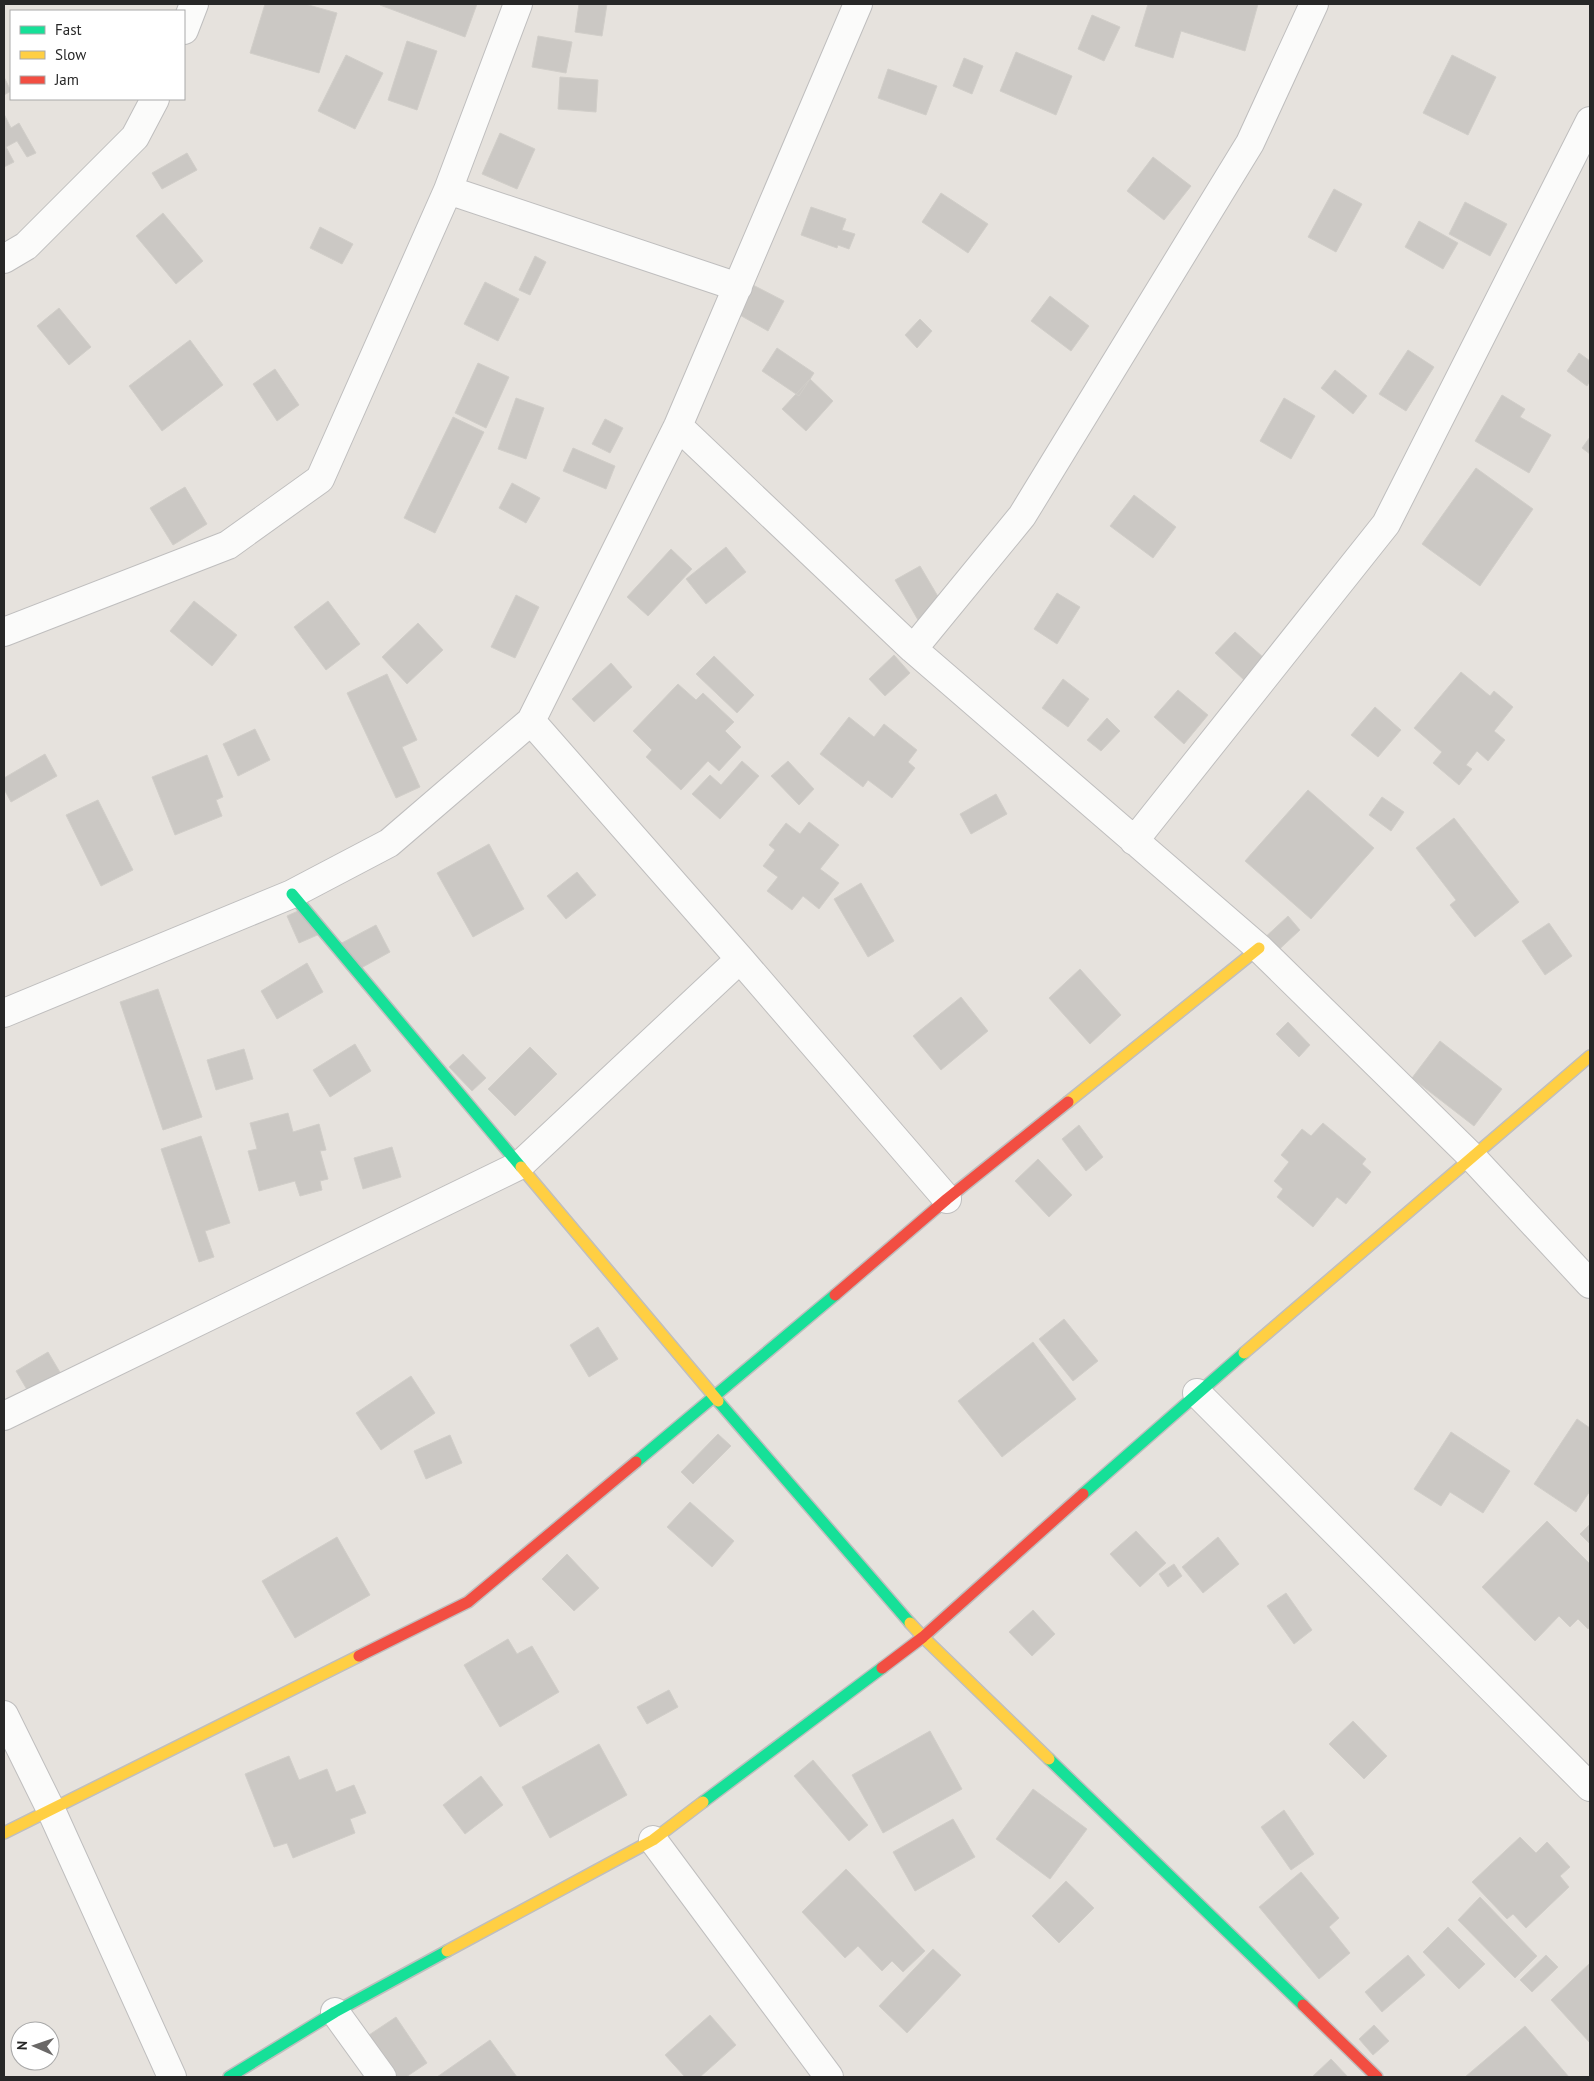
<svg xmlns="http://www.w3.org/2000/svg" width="1594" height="2081" font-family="'PT Sans',sans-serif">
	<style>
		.building { fill: #cbc8c4; stroke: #d1cec9 }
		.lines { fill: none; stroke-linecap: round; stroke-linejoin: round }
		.street-casing { stroke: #bfbebe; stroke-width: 30 }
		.fast-casing { stroke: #bfbebe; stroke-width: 14 }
		.slow-casing { stroke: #bfbebe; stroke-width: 14 }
		.jam-casing { stroke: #bfbebe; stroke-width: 14 }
		.street { stroke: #fbfbfa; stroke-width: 28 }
		.fast { stroke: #16e098; stroke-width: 11 }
		.slow { stroke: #ffcf43; stroke-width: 11 }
		.jam { stroke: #f24e42; stroke-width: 11 }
	</style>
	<rect width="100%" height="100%" fill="#e6e2dd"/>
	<path class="building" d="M265,4H305L337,13L319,73L250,53Z
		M381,4H477L465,37L380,5Z
		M579,4H607L602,36L575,32Z
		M1148,4H1258L1245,51L1181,31L1173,58L1135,46Z
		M1092,15L1120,27L1104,61L1078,49Z
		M538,36L572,42L566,73L532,67Z
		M407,41L437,51L417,110L388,100Z
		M1016,52L1072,76L1056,115L1000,91Z
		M346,55L383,73L355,129L318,111Z
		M1452,55L1496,77L1468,135L1423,113Z
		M964,58L983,66L972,94L953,86Z
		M888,69L937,86L926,115L878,98Z
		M4,77L11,91L4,95Z
		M560,77L598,80L596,112L558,109Z
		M4,114L11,128L19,123L36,153L27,157L17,141L6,147L14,162L4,167Z
		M500,133L535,149L517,189L482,174Z
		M187,153L197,170L162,189L152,173Z
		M1153,157L1191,186L1164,220L1127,191Z
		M1334,189L1362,204L1336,252L1308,237Z
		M941,193L988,224L968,253L922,222Z
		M1465,202L1507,224L1490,256L1449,234Z
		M811,207L846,219L842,230L855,234L849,249L838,245L837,248L801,235Z
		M163,213L203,261L176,284L136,236Z
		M1419,221L1458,243L1443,269L1405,247Z
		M320,227L353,244L342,264L310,248Z
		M535,256L546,262L530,295L519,290Z
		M485,282L519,299L498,341L464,324Z
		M753,285L784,301L768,331L738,314Z
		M1050,296L1089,326L1071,351L1031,321Z
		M59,308L91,347L69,365L37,326Z
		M920,319L932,331L917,348L905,335Z
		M190,340L223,385L162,431L129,386Z
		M777,348L814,373L799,396L762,371Z
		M1408,350L1434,367L1406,411L1379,394Z
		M1579,353L1590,361V381L1587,386L1567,371Z
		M478,363L509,377L486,428L455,413Z
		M275,369L299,405L277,421L253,384Z
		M1335,370L1367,396L1353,414L1321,388Z
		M810,379L833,401L806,431L782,409Z
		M1502,395L1525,409L1520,417L1551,435L1529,473L1475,441Z
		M516,398L544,408L526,459L498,449Z
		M1284,398L1315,416L1291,459L1260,441Z
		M453,417L484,432L435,533L404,518Z
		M605,419L623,428L610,453L592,444Z
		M1590,437V454L1582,448Z
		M573,448L615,466L606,489L563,471Z
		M1476,468L1533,509L1480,586L1422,544Z
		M512,483L540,498L526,523L499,508Z
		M185,487L207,524L173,545L150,508Z
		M1134,495L1176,527L1153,558L1110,526Z
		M726,547L746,572L706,604L686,579Z
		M671,549L692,569L648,616L627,597Z
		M920,566L943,605L918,620L895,580Z
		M1057,593L1080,607L1057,644L1034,629Z
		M516,595L539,607L515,658L491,647Z
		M194,601L237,635L212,666L170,631Z
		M328,601L360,644L326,670L294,627Z
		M418,623L443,650L407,684L382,657Z
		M1235,632L1264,658L1244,680L1215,653Z
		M894,655L910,673L885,696L869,679Z
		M714,656L754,695L737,713L696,674Z
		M611,663L632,687L594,722L572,699Z
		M1461,672L1490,696L1494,691L1513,707L1494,731L1505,740L1488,761L1477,751L1466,765L1472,769L1459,785L1433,763L1442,752L1414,728Z
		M387,674L417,740L402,747L420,787L396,798L347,693Z
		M1063,679L1089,699L1068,727L1042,708Z
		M678,684L696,700L703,693L734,722L725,731L741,747L719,771L708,761L681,790L646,757L652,750L633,731Z
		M1178,690L1208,715L1184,744L1154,717Z
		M1375,707L1401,730L1378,757L1351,735Z
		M849,717L874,737L884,724L917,750L908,762L915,768L892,798L868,780L863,787L820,754Z
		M1107,718L1120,731L1101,751L1087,740Z
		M255,729L270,760L238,776L223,744Z
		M45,754L57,776L11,802L4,789V778Z
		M207,755L223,797L216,800L222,816L175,835L152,777Z
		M742,761L759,776L720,819L692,794L710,775L721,785Z
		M788,761L814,789L799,805L771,776Z
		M1308,790L1374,848L1311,919L1245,861Z
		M996,794L1007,814L971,834L960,814Z
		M1382,797L1404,812L1391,831L1369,815Z
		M98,800L133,870L101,886L66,815Z
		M1454,818L1519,902L1475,937L1450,905L1456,900L1416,848Z
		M809,822L839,845L820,869L839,883L819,909L803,896L792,910L767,891L778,877L763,866L775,850L769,845L786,823L800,834Z
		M489,844L524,909L473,937L437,873Z
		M577,872L596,895L566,919L547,896Z
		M861,883L894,941L868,957L834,899Z
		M309,906L322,933L299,943L287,916Z
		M1288,916L1300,930L1272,956L1260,942Z
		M1549,923L1572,956L1545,975L1522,941Z
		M376,925L390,952L352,973L338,945Z
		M307,963L323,992L277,1019L261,991Z
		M1080,969L1121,1015L1090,1044L1049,998Z
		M158,989L202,1117L163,1130L120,1002Z
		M961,997L988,1031L941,1070L913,1036Z
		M1288,1022L1310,1045L1299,1057L1276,1034Z
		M1440,1041L1502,1089L1474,1126L1412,1078Z
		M355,1044L371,1071L330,1097L313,1070Z
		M530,1047L557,1074L515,1116L488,1089Z
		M244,1049L253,1079L216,1090L207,1060Z
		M463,1054L486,1078L472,1091L449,1067Z
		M288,1113L293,1132L319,1124L326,1150L320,1151L328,1179L320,1181L322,1190L300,1196L295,1181L259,1191L248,1151L257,1149L250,1123Z
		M1323,1123L1366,1159L1362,1164L1371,1172L1346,1204L1337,1197L1313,1227L1277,1197L1283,1189L1274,1181L1289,1162L1281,1155L1302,1129L1311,1136Z
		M1079,1125L1103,1157L1086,1171L1062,1139Z
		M201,1136L230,1223L205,1231L214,1257L199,1262L161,1149Z
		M392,1147L401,1177L363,1189L354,1158Z
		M1038,1159L1072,1195L1049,1217L1015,1181Z
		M1064,1319L1098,1361L1073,1381L1039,1339Z
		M598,1327L618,1359L589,1377L570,1345Z
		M1033,1342L1076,1399L1002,1457L958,1401Z
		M48,1352L61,1374L29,1393L16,1371Z
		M411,1376L435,1413L381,1450L356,1413Z
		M1577,1419L1590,1428V1491L1576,1512L1534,1484Z
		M1451,1432L1510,1471L1483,1513L1450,1492L1441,1506L1414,1489Z
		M718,1434L731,1446L693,1484L681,1472Z
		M450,1435L462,1463L426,1479L414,1451Z
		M690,1502L734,1541L712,1567L667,1527Z
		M1547,1521L1590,1564V1626L1588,1629L1578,1619L1570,1627L1559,1616L1535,1641L1482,1587Z
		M1590,1524V1544L1580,1534Z
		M1136,1531L1166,1563L1140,1587L1110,1554Z
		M337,1537L370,1595L295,1638L262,1581Z
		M1218,1537L1239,1564L1203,1593L1182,1567Z
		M567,1554L599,1588L574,1611L542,1579Z
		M1174,1564L1182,1576L1168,1587L1159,1574Z
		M1286,1593L1312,1630L1294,1644L1267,1606Z
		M1033,1610L1055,1634L1032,1656L1009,1632Z
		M508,1639L517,1654L532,1646L559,1692L500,1727L464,1665Z
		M669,1690L678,1707L647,1724L637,1707Z
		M1353,1721L1387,1756L1364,1779L1329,1744Z
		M930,1731L962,1789L883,1833L852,1775Z
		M599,1744L627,1795L550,1838L522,1787Z
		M289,1756L299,1780L327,1769L336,1792L354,1785L366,1813L350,1819L355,1833L293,1858L287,1843L274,1847L245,1774Z
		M813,1760L868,1825L849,1841L794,1776Z
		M481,1776L503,1805L465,1834L443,1805Z
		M1033,1789L1087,1829L1050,1879L996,1839Z
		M1284,1810L1314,1854L1291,1870L1261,1827Z
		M953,1819L975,1857L915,1891L893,1852Z
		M1520,1837L1536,1853L1547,1842L1570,1867L1560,1876L1569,1887L1526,1928L1513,1914L1507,1919L1472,1882Z
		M846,1869L925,1951L903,1972L892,1961L882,1971L858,1946L845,1958L802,1912Z
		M1301,1872L1339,1918L1329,1927L1350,1953L1319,1979L1259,1907Z
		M1066,1881L1094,1908L1059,1943L1032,1916Z
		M1480,1897L1537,1956L1515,1978L1458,1920Z
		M1448,1927L1485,1964L1459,1989L1423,1952Z
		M933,1949L961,1975L907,2033L879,2006Z
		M1408,1955L1425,1975L1382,2012L1365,1992Z
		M1546,1955L1558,1967L1532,1992L1520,1980Z
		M1590,1963V2043L1551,2000Z
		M710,2015L736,2045L700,2077H685L665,2055Z
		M396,2017L427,2063L406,2077H384L360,2041Z
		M1374,2025L1389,2041L1373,2055L1359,2039Z
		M1525,2026L1569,2077H1465Z
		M490,2040L517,2077H437Z
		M1331,2059L1348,2077H1312Z"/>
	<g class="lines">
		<g class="street-casing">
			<path id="street" d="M184,30L194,4
				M448,190L738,287
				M4,259L26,246L135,137L155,99
				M678,426L913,649L1259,948L1472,1157L1590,1284
				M4,632L228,545L320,479L448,190L518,4
				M913,649L1022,516L1250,143L1314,4
				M531,721L740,959L947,1199
				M1134,841L1386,524L1590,121
				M4,1013L292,894L389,843L531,721L678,426L858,4
				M1197,1393L1590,1787
				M4,1416L520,1165L740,959
				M4,1715L51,1810L172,2077
				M653,1840L829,2077
				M335,2012L382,2077"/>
		</g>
		<g class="fast-casing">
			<path id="fast" d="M292,894L521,1167
				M718,1401L910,1623
				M636,1462L835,1295
				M1083,1494L1244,1353
				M1049,1759L1303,2005
				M703,1802L882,1668
				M229,2077L335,2012L447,1951"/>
		</g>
		<g class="slow-casing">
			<path id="slow" d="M1068,1102L1259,948
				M521,1167L718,1401
				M1244,1353L1590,1056
				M910,1623L923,1637L1049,1759
				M4,1833L359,1656
				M447,1951L653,1840L703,1802"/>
		</g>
		<g class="jam-casing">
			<path id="jam" d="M835,1295L947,1199L1068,1102
				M359,1656L468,1602L636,1462
				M882,1668L923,1637L1083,1494
				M1303,2005L1377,2077"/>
		</g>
		<use href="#street" class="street"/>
		<use href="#fast" class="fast"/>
		<use href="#slow" class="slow"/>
		<use href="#jam" class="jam"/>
	</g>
	<rect width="1594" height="2081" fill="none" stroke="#272727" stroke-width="10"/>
	<rect x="10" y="10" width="175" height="90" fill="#ffffff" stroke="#a9a9a9"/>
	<rect x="20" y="26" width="25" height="8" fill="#16e098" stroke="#a9a9a9"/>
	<text x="55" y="35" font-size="15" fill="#272727">Fast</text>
	<rect x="20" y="51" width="25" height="8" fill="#ffcf43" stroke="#a9a9a9"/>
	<text x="55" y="60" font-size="15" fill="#272727">Slow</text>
	<rect x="20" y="76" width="25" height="8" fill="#f24e42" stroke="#a9a9a9"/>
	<text x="55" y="85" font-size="15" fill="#272727">Jam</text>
	<g transform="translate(35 2046) rotate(272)"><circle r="24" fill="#ffffff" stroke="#a9a9a9"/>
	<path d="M0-4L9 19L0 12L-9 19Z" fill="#6a6867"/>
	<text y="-8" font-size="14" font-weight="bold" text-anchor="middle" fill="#272727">N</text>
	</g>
</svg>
